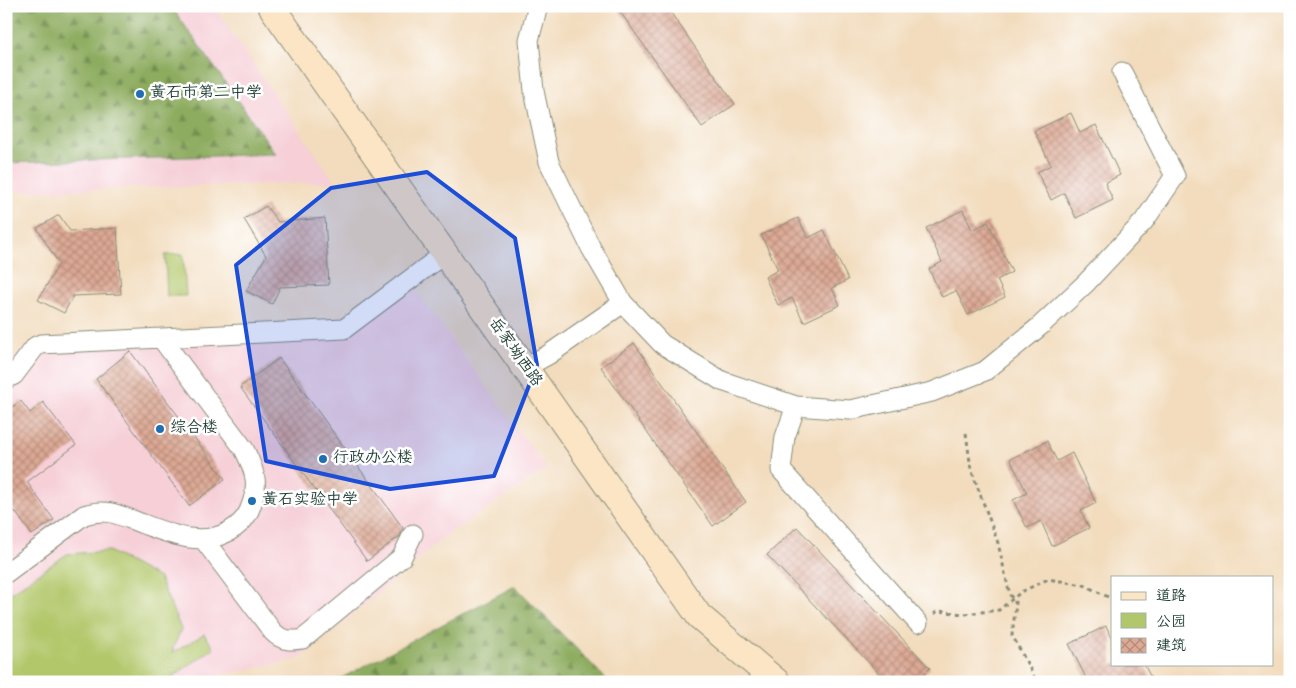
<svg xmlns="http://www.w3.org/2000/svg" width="1296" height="688" font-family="'Gochi Hand','LXGW WenKai TC',sans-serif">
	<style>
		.built { fill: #f6cfd7 }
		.forest { fill: url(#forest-firs); stroke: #56744a }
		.green { fill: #b2c76b; stroke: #688250 }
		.building { fill: url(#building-cross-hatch) }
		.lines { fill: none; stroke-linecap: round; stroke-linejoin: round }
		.street-casing { stroke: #888c78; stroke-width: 21 }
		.secondary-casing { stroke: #888c78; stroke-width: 28 }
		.path { stroke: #888c78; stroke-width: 3; stroke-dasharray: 4 4; stroke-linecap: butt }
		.street { stroke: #fff; stroke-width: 19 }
		.secondary { stroke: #fce5c4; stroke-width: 26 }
		.marked { fill: #1d4ed8; fill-opacity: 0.2; stroke: #1d4ed8; stroke-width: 4; stroke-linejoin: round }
		.poi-dot { fill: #1f6fb2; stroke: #fff; stroke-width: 2 }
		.labels { text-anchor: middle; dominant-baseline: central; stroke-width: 5; stroke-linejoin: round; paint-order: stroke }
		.poi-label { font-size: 16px; fill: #1f3d34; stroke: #fff; text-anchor: start }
		.street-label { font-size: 16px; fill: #1f3d34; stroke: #fff }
	</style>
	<defs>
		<pattern id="forest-firs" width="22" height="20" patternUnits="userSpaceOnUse" patternTransform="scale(1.25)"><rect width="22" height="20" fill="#8dac5f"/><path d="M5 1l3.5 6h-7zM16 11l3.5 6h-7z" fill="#738d4f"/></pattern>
		<pattern id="building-cross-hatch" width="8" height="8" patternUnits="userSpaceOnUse" patternTransform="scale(1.25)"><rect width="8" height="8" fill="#dda994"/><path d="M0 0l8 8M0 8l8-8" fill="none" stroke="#b38b7a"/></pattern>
	</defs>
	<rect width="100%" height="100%" fill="#fff"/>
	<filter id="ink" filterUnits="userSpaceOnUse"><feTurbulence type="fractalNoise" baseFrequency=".02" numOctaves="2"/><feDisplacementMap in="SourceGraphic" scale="10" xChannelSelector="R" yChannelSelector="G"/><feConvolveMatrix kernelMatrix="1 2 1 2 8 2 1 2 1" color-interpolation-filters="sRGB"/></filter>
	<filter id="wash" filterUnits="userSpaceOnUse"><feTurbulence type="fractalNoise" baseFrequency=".0096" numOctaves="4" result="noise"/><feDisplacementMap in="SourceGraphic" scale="20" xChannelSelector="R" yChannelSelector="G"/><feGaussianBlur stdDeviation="1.12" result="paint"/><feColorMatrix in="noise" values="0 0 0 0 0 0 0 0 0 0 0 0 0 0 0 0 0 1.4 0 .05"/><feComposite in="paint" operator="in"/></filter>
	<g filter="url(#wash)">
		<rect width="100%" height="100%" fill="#f2dcbd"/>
		<path class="built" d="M6,6H213L335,182L6,192Z
			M405,276L547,469L448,534L300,659L186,682H6V366L33,340L340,323Z"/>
		<path class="forest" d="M6,6H171L276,154L6,163Z
			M515,586L609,682H334Z"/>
		<path class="green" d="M183,254L186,296H167L165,255Z
			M109,551L159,578L181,629L171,654L204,634L214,648L165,682H6V596L67,554Z"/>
		<g id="blocks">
			<path class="building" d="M616,6H666L735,104L702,127Z
				M1071,113L1080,133L1096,125L1120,175L1105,183L1113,200L1076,218L1064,193L1051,200L1037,172L1051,165L1034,131Z
				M266,206L278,222L325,218L329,285L280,287L272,304L246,291L266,256L244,219Z
				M963,210L972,230L988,222L1012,272L997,280L1005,297L968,315L956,291L942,297L929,269L942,262L926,228Z
				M59,215L70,231L117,228L121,294L73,296L64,313L38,300L59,264L37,228Z
				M798,218L808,238L824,230L848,280L832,288L840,305L804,322L792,298L778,305L765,277L778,270L761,235Z
				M634,343L746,502L713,526L601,367Z
				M130,351L225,479L189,506L96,379Z
				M279,358L403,528L400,536L367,561L240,387Z
				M21,401L30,413L43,402L76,445L27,482L54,520L32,535L6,499V411Z
				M1047,441L1057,461L1072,453L1096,503L1081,511L1089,528L1052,546L1041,521L1027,528L1013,500L1027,493L1010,459Z
				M797,527L930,668L916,682H887L767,555Z
				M1106,626L1112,638V664H1144L1153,682H1088L1069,644Z"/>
		</g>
	</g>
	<g filter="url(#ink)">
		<use href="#blocks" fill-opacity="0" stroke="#888c78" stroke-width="1"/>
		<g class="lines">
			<g class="street-casing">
				<path id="street" d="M623,303L662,344L722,381L796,406L850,410L932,392L985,371L1039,327L1086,283L1144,221L1175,176L1122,72
					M524,368L548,355L623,303L591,248L549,162L534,91L529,40L538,6
					M6,379L14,375L36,346L41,344L344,329L444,254
					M796,406L785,437L781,470L918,623
					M204,540L273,632C282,641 291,641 303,639L402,557L413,534
					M6,573L84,515C108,507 121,516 143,524C170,534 200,547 228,532C237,527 245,520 249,511C260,485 256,473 244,449L161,338"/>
			</g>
			<g class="secondary-casing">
				<path id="secondary" d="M271,6L699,616L777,682"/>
			</g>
			<path class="path" d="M966,433L971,469L998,543L1010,595L1016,604L1012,635L1037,682
				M934,614L938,611L964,614L999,610L1021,592L1048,579L1084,585L1112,599"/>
			<use href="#street" class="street"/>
			<use href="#secondary" class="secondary"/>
		</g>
	</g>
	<path class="marked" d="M427,172L515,238L537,365L494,476L390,489L266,461L236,265L331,188Z"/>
	<g class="poi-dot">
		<circle cx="140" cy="94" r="5"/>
		<circle cx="160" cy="429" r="5"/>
		<circle cx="323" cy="459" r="5"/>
		<circle cx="252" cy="501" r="5"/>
	</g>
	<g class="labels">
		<g class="poi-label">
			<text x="150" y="94">黄石市第二中学</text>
			<text x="170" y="429">综合楼</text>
			<text x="333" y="459">行政办公楼</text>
			<text x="262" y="501">黄石实验中学</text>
		</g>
		<g class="street-label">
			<text transform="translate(514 353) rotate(55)">岳家坳西路</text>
		</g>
	</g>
	<rect width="1296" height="688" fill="none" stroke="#fff" stroke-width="25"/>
	<rect x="1111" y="576" width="162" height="90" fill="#ffffff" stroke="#a5b1ae"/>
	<rect x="1121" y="592" width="25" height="8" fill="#fce5c4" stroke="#a5b1ae"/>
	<text x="1156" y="600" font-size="15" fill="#1f3d34">道路</text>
	<rect x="1121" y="613" width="25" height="15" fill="#b2c76b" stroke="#a5b1ae"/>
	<text x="1156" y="626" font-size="15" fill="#1f3d34">公园</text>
	<rect x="1121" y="638" width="25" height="15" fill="url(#building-cross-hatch)" stroke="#a5b1ae"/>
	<text x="1156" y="650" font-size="15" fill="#1f3d34">建筑</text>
</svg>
